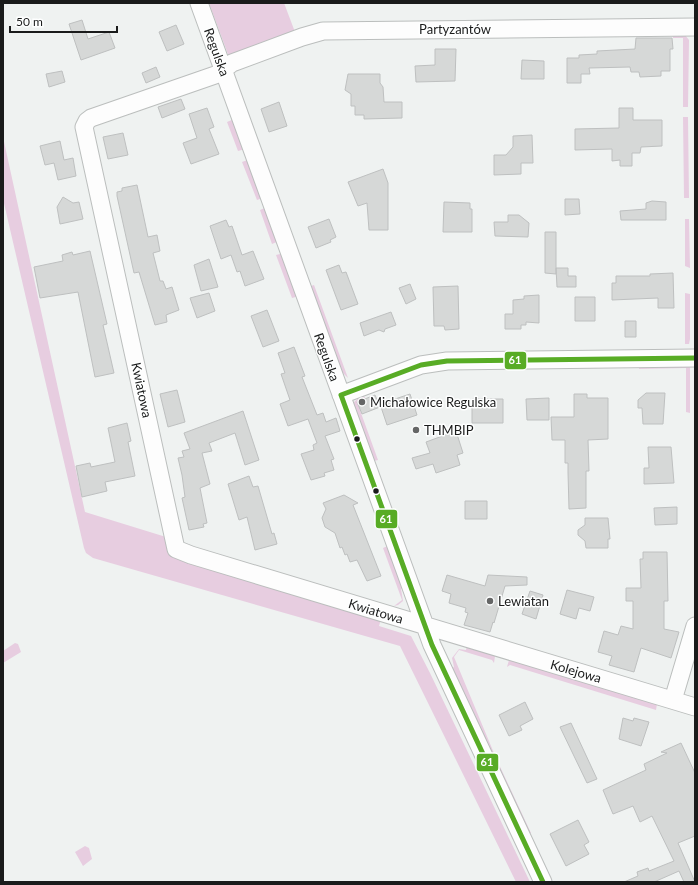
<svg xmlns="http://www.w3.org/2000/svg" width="698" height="885" font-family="Lato,sans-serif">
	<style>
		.green { fill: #e7cde0 }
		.building { fill: #d6d8d7; stroke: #bec0c0 }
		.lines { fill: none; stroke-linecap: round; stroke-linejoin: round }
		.street-casing { stroke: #bbbebd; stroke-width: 19 }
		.street { stroke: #fdfdfd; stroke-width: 17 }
		.bus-1-casing { stroke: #feffff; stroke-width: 8 }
		.bus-1 { stroke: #58ac25; stroke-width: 5 }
		.poi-dot { fill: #656666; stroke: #feffff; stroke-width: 1.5 }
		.bus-dot { fill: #1a1b1b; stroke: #feffff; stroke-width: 1.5 }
		.labels { text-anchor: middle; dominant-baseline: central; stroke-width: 3; stroke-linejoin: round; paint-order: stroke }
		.street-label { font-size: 13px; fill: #1a1b1b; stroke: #feffff }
		.poi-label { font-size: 13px; fill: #1a1b1b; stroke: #feffff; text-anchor: start }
		.line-badge { stroke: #feffff; stroke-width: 1.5 }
		.badge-label { font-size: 11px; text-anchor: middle; font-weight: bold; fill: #fff }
	</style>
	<rect width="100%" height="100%" fill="#eff2f1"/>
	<path class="green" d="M209,3H284L295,32L229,57Z
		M672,34L685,35L689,40L688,107H683V38H673Z
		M683,117H688L689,198H684Z
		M234,119L245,149L238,151L227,122Z
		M3,137L85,512L166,537L170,554L381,619L379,626L411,636L430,673L530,882H516L400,646L93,558L86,553L84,548L3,199Z
		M250,159L263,198L257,200L242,162Z
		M267,207L279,241L272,244L260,210Z
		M685,219H689L690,268L685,266Z
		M284,253L299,296L292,298L276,255Z
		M314,285L348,378L341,371L311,286Z
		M685,293L690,294V339L689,344H685Z
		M639,365L690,366V413L686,412V368L639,369Z
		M363,394L365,398L357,402L378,460L374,461L353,403Z
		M390,545L405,587L401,589L403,601L398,605L394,606L402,600L383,548Z
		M15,643L18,644L21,652L3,663V651Z
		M467,645L493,653L495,656L494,663L492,660L459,650L454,657L496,758L531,833L527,834L450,669L454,667L452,658L459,649L466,650Z
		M512,659L657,704L656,710L510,665L507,667L509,660Z
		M85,846L89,848L92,859L83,866L75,852Z"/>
	<path class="building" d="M82,20L88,39L109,32L115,48L81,60L69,24Z
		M176,25L184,44L167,51L159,32Z
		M636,38H672L673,49H670V71H661V76L640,77L639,72H631L630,67L589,68L590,74H581V83H567V58H579V55L597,54V51L635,49Z
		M435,49H456L455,81L416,82L415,66L435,65Z
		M522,60L544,61V79H521Z
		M156,67L160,77L146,83L142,73Z
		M62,71L65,82L49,87L46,74Z
		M348,74H380V83L383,87L384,102H402V118L364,119V115H355V106H351V94L345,90Z
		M181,99L185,109L162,118L158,107Z
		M279,102L287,126L269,132L261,109Z
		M207,108L214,127L209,129L219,154L191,164L183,143L197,138L189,114Z
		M619,108H633V120H662V146L641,147L640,153H632V166H620V160L612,161V149L575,150V129L619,128Z
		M123,133L128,155L108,159L103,137Z
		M532,135L533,163H521V174L494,175V155H506L513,147V136Z
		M60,141L64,160L73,158L76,176L58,180L54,163L45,165L40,146Z
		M383,169L388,183V230H369L367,203L358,206L348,182Z
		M137,185L148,237L157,235L160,251L153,253L160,281H163L166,289L172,287L179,310L166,315L167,322L155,325L139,272L134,273L117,196V192L122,191V188Z
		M63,197L73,203L79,202L83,219L60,224L57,207Z
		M565,199H579L580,214L565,215Z
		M652,201L666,202V220H621L620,211L646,209V203Z
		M444,202L470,203V209H472V232H443Z
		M508,215H519L529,223L528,237L495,236L494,222H508Z
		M329,219L336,237L330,240L331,242L316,248L308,227Z
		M226,220L229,227L232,226L242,255L253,251L264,279L245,286L240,271L237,272L231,255L221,259L210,226Z
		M545,232H556V274L545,273Z
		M90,251L107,324L103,325L114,373L95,377L78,292L40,298L34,267L63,261L62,255L72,252L73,255Z
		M209,259L218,287L201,291L194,265Z
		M339,265L342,273L346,272L358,304L341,310L326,270Z
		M556,268H568V276H576V287H557Z
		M673,273L674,308H658V298L612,300V283H616V276H650V274Z
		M410,284L416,299L406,304L399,288Z
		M458,286L459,329L445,330L444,326H434L433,287Z
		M209,293L215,311L197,318L190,298Z
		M539,295V323L526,322V325H521V329H505V314H513V300L524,299V296Z
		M575,297H595V321H575Z
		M267,310L279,341L263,347L251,316Z
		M391,312L396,325L385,329L384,332L379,330L364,336L360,323Z
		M625,321H636V337H625Z
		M294,347L305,376L302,377L317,415L323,413L326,422L336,418L340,431L325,436L334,459L331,460L334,470L324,473L325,476L311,480L301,454L314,450L313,445L317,443L308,419L288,426L280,404L290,400L281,374L285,373L278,353Z
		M177,390L185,422L168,427L160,394Z
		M646,393H665L663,424H643L642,408H638V400Z
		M410,394L417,415L387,425L380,404Z
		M574,394H587V398H608V439L588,440L589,471H586V508L569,509L568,472V463H565V440H552L551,417H574Z
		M375,395L380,407L362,414L357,402Z
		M549,398V420H527L526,399Z
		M472,399H503V423H472Z
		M243,411L259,460L245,465L235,433L209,443L212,451L202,453L210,484L200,488L207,523L203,524L204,527L189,530L182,498L185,497L182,475L178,458L184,457L182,451L190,449L184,433Z
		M127,423L131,441L128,442L135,476L105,482L107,491L82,497L76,466L90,463L91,467L115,462L108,428Z
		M456,431L463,453L457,455L460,465L436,473L433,464L416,469L412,458L430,453L426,442Z
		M648,447H671L674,483L644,484V468H649Z
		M249,476L253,487L258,486L272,534L274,533L277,544L255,550L247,517L239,520L228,484Z
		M344,495L358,503L353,505L381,576L367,581L357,560L350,562L347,554L345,555L342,547L340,548L335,533L325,527L322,518L326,509L323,503Z
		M465,501H487V519H465Z
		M677,507V524L655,525L654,508Z
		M585,518H608L610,539H608V548H586L585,541L578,535V530L585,525Z
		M643,552H667L668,601H664V629L679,632L671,658L641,648L634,672L609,665L612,656L598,652L604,631L618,635L621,626L633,629V601H626V588H641L640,559H643Z
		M447,575L485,586L488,575L527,577V585L505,586L494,623L493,622L490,632L464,625L468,613L465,612L466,608L449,603L451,594L442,591Z
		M567,590L594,597L590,611L579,608L576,619L560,614Z
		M530,591L543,595L536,619L522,614Z
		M525,702L533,719L520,726L522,730L509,736L499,715Z
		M623,718L633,721L634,718L649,722L641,746L619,739Z
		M571,723L597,779L587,783L560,727Z
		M681,743L695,773V836L678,843L695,882H684L679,871L654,882H624L638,876L637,872L648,868L649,871L674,861L652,816L640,822L633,806L613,814L603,790L646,770L644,764L667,753L661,752Z
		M578,820L589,842L584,845L589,854L566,866L550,834Z"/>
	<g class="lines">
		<g class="street-casing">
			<path id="street" d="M199,3L432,645L543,882
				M695,27L323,31L302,37L232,63L218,74L91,118L87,121L84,127L176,549L191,555L695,707
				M341,395L421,365L447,361L695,358
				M673,700L695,626"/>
		</g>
		<use href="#street" class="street"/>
		<g class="bus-1-casing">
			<path id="bus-1" d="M341,395L432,645L543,882
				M341,395L421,365L447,361L695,358"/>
		</g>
		<use href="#bus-1" class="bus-1"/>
	</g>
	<g class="poi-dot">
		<circle cx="362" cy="402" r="4"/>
		<circle cx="416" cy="430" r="4"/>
		<circle cx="490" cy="601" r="4"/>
	</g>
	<g class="bus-dot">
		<circle cx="357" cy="439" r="3.5"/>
		<circle cx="376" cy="491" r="3.5"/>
	</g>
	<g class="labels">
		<g class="street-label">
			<text x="455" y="29">Partyzantów</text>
			<text transform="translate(217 52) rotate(70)">Regulska</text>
			<text transform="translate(327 357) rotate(70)">Regulska</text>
			<text transform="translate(142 390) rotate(78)">Kwiatowa</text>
			<text transform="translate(376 611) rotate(17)">Kwiatowa</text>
			<text transform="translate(576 671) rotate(16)">Kolejowa</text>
		</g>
		<g class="poi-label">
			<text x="370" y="402">Michałowice Regulska</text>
			<text x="424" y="430">THMBIP</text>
			<text x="498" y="601">Lewiatan</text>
		</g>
	</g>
	<g class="line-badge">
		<rect x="504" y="351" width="23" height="19" rx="4" fill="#58ac25"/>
		<rect x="375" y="509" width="23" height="20" rx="4" fill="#58ac25"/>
		<rect x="476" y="753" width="23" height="19" rx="4" fill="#58ac25"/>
	</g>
	<g class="badge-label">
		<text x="515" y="364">61</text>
		<text x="386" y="523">61</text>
		<text x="487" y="766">61</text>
	</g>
	<rect width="698" height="885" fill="none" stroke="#1a1b1b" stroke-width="8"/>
	<path d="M10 26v6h107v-6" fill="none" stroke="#1a1b1b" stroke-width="2"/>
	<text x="16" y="26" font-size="12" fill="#1a1b1b" stroke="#feffff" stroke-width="3" paint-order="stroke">50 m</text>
</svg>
